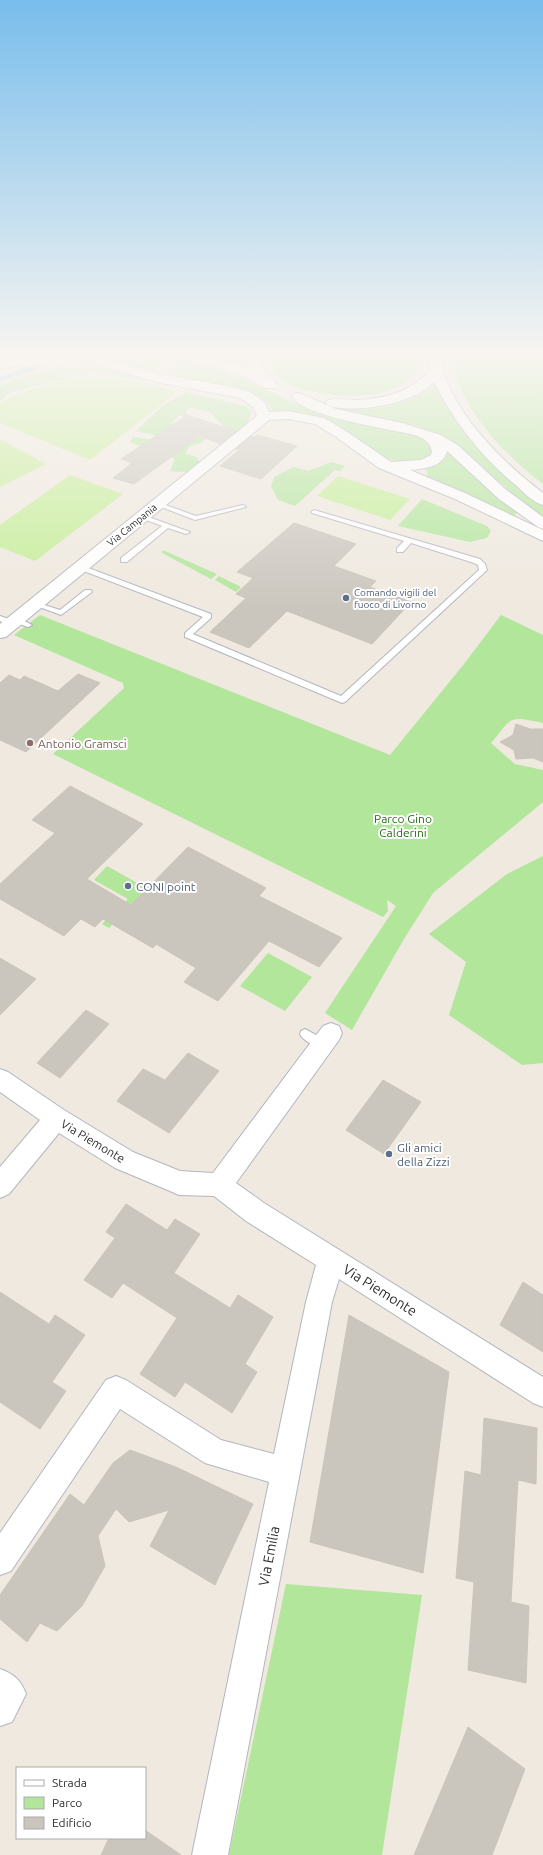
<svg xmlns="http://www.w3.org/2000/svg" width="543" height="1855" font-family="Ubuntu,sans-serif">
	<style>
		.green { fill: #b1e69b }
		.pitch { fill: #c4ee96 }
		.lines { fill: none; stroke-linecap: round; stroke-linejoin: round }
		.stream { stroke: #70caf3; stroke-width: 4.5 }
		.building { fill: #cac6be; stroke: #cac5b8 }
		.lane-casing { stroke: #b3b5c1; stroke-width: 2 }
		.street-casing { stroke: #b3b5c1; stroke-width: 2 }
		.secondary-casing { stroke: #b3b5c1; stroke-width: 2 }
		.lane { fill: #fff; fill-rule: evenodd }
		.street { fill: #fff; fill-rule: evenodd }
		.secondary { fill: #fff; fill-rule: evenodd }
		.service-dot { fill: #5c6f8a; stroke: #fff; stroke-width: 1.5 }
		.education-dot { fill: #8d6e63; stroke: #fff; stroke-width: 1.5 }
		.labels { text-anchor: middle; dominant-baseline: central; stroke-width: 4; stroke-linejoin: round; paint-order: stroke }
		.far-street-label { font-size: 10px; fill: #2d2d2d; stroke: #fff }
		.far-service-label { font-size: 10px; fill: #4e5e75; stroke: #fff; text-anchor: start }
		.education-label { font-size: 12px; fill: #785e54; stroke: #fff; text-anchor: start }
		.park-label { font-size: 12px; fill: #266e19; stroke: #fff }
		.service-label { font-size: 12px; fill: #4e5e75; stroke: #fff; text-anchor: start }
		.street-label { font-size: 12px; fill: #2d2d2d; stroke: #fff }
		.near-street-label { font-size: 14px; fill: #2d2d2d; stroke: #fff }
	</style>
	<rect width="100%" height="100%" fill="#efe9df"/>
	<path class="green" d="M192,352H244L242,365L216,357Z
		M270,352H417C422,360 421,368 415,375C394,397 354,398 327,394C310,392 291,388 278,377C271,370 266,362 270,352Z
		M452,352H543V484C504,455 454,403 452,352Z
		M132,357L172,358L160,363L157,367L158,374L156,375L105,359Z
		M188,363C232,367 267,394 307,408C343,421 383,427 420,436L433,446L432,456C397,476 363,445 334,427C329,424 324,419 319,417C304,412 288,411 273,411C269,405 266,401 260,397C241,386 200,381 177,377L170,372L169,369L179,364Z
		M102,366L159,383L91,373L10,392L0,401V386L27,374L57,367Z
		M437,385C462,440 495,471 543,506V518L519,499L455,443L426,429L408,424L345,411L347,409C370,410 393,407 415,397C423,394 429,388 437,385Z
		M185,392L245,406L252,411L246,426L235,434L220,423L210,412L188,407L187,413L179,416L171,423L203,433L208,437L202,442L189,447L185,454L194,456L201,462C194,474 183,472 170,471L175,460L169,454L153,451L130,442L133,437L162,441L166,438L136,431L161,407Z
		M447,451L491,491L518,513L513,516L428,479L426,467Z
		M331,462L345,466L340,471L335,470L295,506L278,500L271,486L274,477L294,467L308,471Z
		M422,499L487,526L491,531L487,538L470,542L398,526Z
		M163,550L217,574L211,579L162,553Z
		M219,576L241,587L236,592L215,580Z
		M40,615L390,755L464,664L501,615L543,635V723C508,716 513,716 491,743L515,764L543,770V802L433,893L404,939L352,1030L325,1013L396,906L387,900L388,911L383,917L53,754L124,688L123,683L14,635Z
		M543,856V1063L522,1065L449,1015L466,962L429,934L507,874Z
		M107,866L148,889L109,928L102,924L128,899L94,880Z
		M268,953L312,977L285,1011L240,986Z
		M286,1584L422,1595L382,1855H229Z"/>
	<path class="pitch" d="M81,377C118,377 142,381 177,392L90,460L0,423V403C26,389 52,383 81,377Z
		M0,439L46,464L0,487Z
		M70,475L123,494L35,561L0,547V525Z
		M338,476L410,499L390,520L317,496Z"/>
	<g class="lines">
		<path class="stream" d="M0,379L36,367"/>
	</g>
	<path class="building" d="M184,414L236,431L220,444L200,436L134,484L113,478L132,463L121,459L183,418Z
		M257,435L297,446L261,479L220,466L239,450L236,449L251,436L254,437Z
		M294,523L356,544L334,566L376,581L370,587L411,602L372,644L287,611L249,648L210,632L246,598L236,594L253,578L237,572Z
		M78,674L100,683L26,752L0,740V683L9,675L20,680L24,676L58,691Z
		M516,724L530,729H543V762L533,758L516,759L514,750L500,742L513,735Z
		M70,786L143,824L87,879L131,905L188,847L266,888L259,896L342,938L319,967L269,941L218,1001L184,982L196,968L156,944L153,948L103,919L95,927L81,919L64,936L0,899V884L55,833L32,820Z
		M0,958L36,979L0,1015Z
		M86,1010L109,1024L60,1078L37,1063Z
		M188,1053L219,1071L169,1133L117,1101L143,1069L165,1080Z
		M383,1080L421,1102L384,1154L346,1130Z
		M126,1204L167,1230L175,1219L200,1234L174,1273L230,1308L238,1295L273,1317L245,1364L257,1372L232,1413L185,1382L175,1397L140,1374L177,1318L123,1283L112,1298L84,1280L115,1238L106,1232Z
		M523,1282L543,1295V1352L500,1325Z
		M0,1292L49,1324L55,1315L85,1335L52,1382L66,1391L40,1429L0,1402Z
		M349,1315L449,1372L423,1573L310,1542Z
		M484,1418L537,1428L536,1484L518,1480L511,1602L529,1606L526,1683L468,1670L474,1582L456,1578L465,1471L481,1475Z
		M130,1450L176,1467L253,1504L215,1585L150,1546L169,1510L129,1522L116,1509L98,1536L105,1566L82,1606L57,1631L40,1623L27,1642L0,1619V1595L70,1494L84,1505L113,1463Z
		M468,1727L525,1769L492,1855H414Z
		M145,1830L181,1855H101L109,1838H145Z"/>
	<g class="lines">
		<g class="lane-casing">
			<path id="lane" d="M156,503H160L196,516L243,505L246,507L195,520L156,505Z
				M314,510L480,559L485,564L487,570L345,702L342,703L185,637V633L203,617L76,568L77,566H83L211,614V618L193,634L341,696L479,570L478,565L474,563L411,543L403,552H397V548L404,541L312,513L311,512Z
				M143,515L190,532L186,534L168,528L127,562H121V558L162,526L141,518L139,517Z
				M85,590H91L92,592L61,615L31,604L35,602L60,610Z
				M0,616L12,620L13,618H19L32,625L28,627L16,623L15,625H9L0,621Z
				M305,1029L327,1041L328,1044L327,1047C320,1050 303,1041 300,1034L301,1031Z"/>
		</g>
		<g class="street-casing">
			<path id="street" d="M0,352H17L18,354L16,357H0Z
				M331,1023L339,1026L342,1033L339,1040L236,1183L264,1203L543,1377V1407L533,1403L339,1279L332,1302L228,1855H192L269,1482L205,1463L120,1409L11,1571L0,1575V1533L106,1380L116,1376L126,1380L221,1440L274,1454L306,1302L316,1265L246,1221L214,1196L179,1195L170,1191L115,1168L59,1133L9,1194L0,1198V1167L40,1120L0,1092V1069L8,1072L64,1110L133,1152L180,1171L213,1173L323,1026Z
				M0,1669C14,1674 21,1680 26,1694L12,1722L0,1726Z"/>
		</g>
		<g class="secondary-casing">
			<path id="secondary" d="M85,352L184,353L214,358L249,368L247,361L248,352H260C257,372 269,372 278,385L276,388H266L239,374L212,365L184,360L154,358L105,359L159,374L227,386L250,392L264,402L269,412L288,411L324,418L346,431L391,462L421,460L431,455L432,452C430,442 424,438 414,435C388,428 307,418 292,397L294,394L299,393L336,409L402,423L441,435L459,446L504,488L543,517V529L538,527L499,499L447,451C444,467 423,469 410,470L465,493L543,530V541L455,499L379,468L336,437L315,424L288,419L269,420L6,637L0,638V624L257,416L253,407L240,398L157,382L97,365L96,362L98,359L0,368V360Z
				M429,352H442C444,360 442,369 445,377C462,422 505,464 543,493V505C533,502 525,494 518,487C482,458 455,423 434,382C412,405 358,413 328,406L326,403L328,400C337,398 347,400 356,400C385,399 411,392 430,370Z"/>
		</g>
		<use href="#lane" class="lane"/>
		<use href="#street" class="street"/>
		<use href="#secondary" class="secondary"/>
	</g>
	<linearGradient id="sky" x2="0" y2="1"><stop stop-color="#78bdec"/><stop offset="0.58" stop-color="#f8f5f1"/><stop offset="1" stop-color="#f8f5f1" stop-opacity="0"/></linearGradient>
	<rect width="543" height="612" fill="url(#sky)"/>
	<g class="service-dot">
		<circle cx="346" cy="598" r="4"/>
		<circle cx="128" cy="886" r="4"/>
		<circle cx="389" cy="1154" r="4"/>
	</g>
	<circle class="education-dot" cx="30" cy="743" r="4"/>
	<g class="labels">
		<g class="far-street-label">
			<text transform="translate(132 525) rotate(-39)">Via Campania</text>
		</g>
		<g class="far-service-label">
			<text x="354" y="592">Comando vigili del<tspan x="354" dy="12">fuoco di Livorno</tspan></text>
		</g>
		<g class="education-label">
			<text x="38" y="743">Antonio Gramsci</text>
		</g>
		<g class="park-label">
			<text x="403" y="818">Parco Gino<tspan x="403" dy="14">Calderini</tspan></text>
		</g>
		<g class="service-label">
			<text x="136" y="886">CONI point</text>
			<text x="397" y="1147">Gli amici<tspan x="397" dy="14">della Zizzi</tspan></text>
		</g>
		<g class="street-label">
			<text transform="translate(93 1141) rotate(31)">Via Piemonte</text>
		</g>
		<g class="near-street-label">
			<text transform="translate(380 1290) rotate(32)">Via Piemonte</text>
			<text transform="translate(269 1556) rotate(-79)">Via Emilia</text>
		</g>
	</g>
	<rect x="16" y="1767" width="130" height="72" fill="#ffffff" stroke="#ababab"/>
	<rect x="24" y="1780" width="20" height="6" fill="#ffffff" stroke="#ababab"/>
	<text x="52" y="1787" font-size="12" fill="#2d2d2d">Strada</text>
	<rect x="24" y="1797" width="20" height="12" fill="#b1e69b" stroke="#ababab"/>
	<text x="52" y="1807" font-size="12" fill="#2d2d2d">Parco</text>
	<rect x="24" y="1817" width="20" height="12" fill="#cac6be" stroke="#ababab"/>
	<text x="52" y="1827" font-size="12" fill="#2d2d2d">Edificio</text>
</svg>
